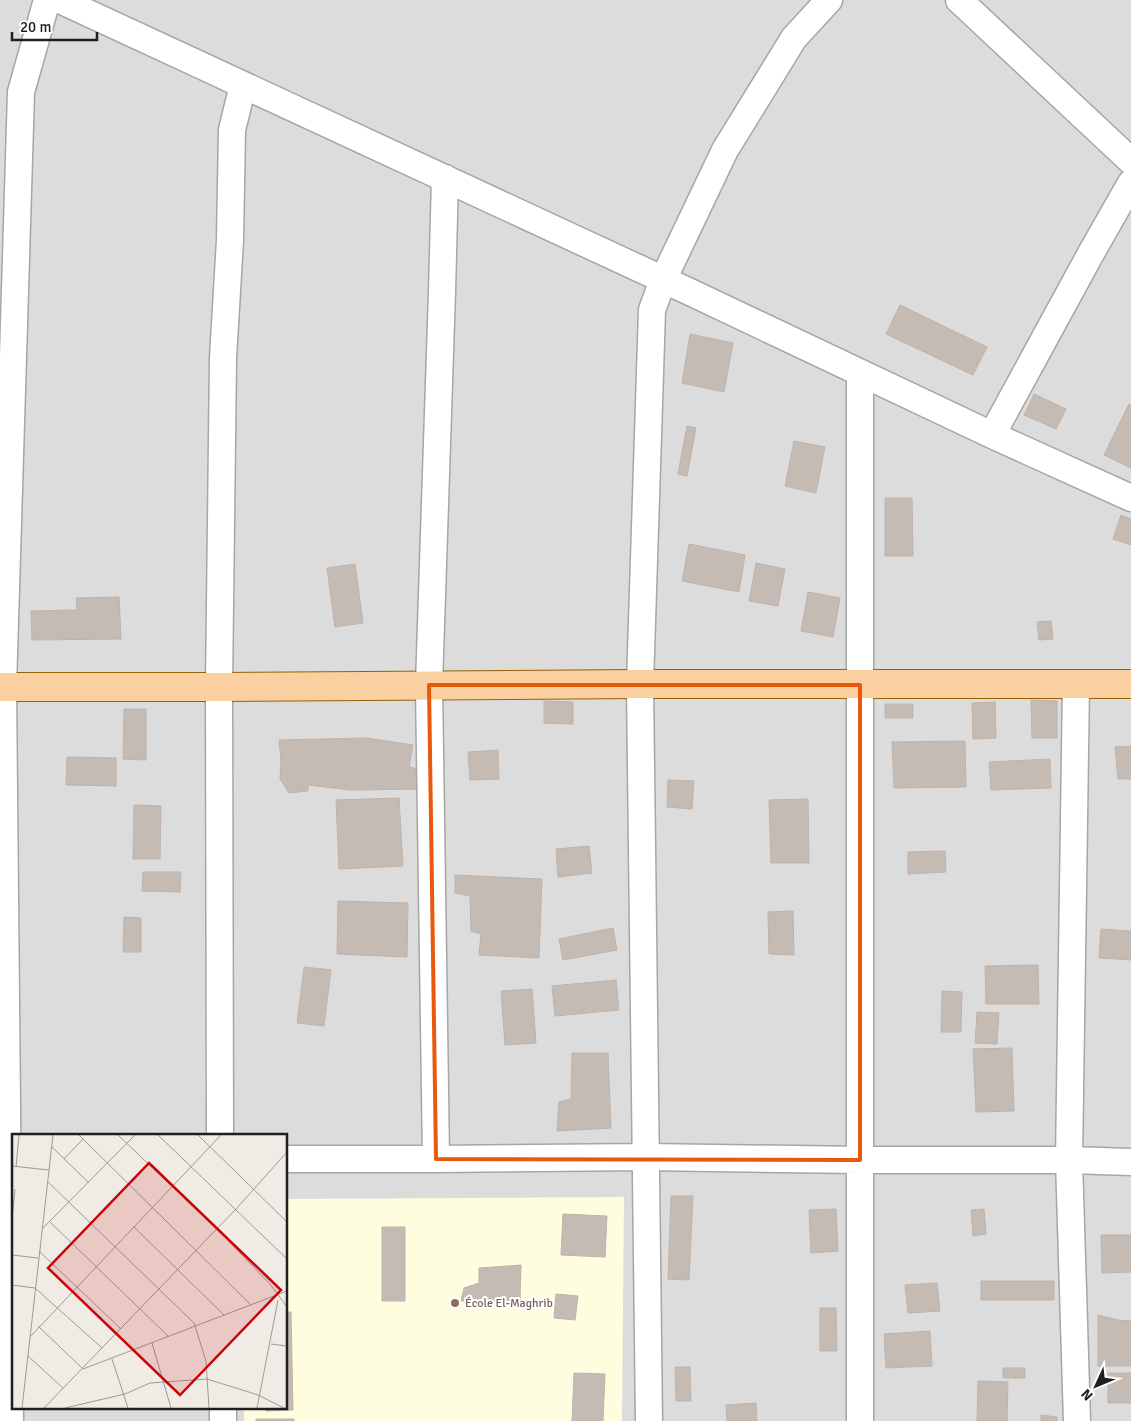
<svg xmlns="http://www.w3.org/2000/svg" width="1131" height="1421" font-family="Signika,sans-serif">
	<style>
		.residential { fill: #dddcdc; fill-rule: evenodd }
		.education { fill: #fefde0 }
		.building { fill: #c4bbb5; stroke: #c1b2a8 }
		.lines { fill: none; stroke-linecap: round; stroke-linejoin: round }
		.minor-casing { stroke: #a6a6a6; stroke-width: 29 }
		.primary-casing { stroke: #966104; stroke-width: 30 }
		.minor { stroke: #fff; stroke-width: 26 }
		.primary { stroke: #fad0a0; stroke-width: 28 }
		.marked { fill: none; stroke: #e8590c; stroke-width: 4; stroke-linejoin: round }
		.education-dot { fill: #8d6e63; stroke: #fff; stroke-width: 2 }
		.labels { text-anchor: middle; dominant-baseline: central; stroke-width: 4; stroke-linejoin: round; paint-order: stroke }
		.education-label { font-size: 12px; fill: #785e54; stroke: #fff; text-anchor: start }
		.inset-road { fill: none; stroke: #9c9a96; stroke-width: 1 }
		.view { fill: #c9050b; fill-opacity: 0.15; stroke: #c9050b; stroke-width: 2.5 }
		.inset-edge { fill: none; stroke: #1f1f1f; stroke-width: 2.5 }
	</style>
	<rect width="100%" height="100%" fill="#f0ece5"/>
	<path class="residential" d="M0,0H1131V1421H0ZM14,1135H286V1407H14Z"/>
	<path class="education" d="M624,1197L622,1421H244V1407H286V1199Z"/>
	<path class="building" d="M900,305L987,347L973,375L886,334Z
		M690,334L733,343L724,392L682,383Z
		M1034,394L1066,409L1056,429L1024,415Z
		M1129,404L1131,405V468L1104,455Z
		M687,426L696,428L687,476L678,474Z
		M794,441L825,447L816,493L785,486Z
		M885,498H912L913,556H885Z
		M1121,515L1131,519V545L1113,539Z
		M689,544L745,555L739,592L682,581Z
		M756,563L785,569L778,606L749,601Z
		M355,564L363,623L335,627L327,568Z
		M808,592L840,598L833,637L801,631Z
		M119,597L121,639L32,640L31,611L77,610L76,598Z
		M1051,621L1053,639L1039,640L1037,622Z
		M1031,700L1057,701V738H1032Z
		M544,701L573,702V724L544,723Z
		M995,702L996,738L973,739L972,703Z
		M885,704H913V718H885Z
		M124,709H146V760L123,759Z
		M366,738L413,745L409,767L427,771L426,789L350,790L308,785V791L289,793L280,779L281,761L279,740Z
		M965,741L966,787L894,788L892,742Z
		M1131,746V779H1118L1115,747Z
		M498,750L499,779L470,780L468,752Z
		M67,757L116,758V786L66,785Z
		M1050,759L1051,788L991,790L989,762Z
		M668,780L694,781L692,809L667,807Z
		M399,798L403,866L339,869L336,800Z
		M808,799L809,863H771L769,800Z
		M134,805L161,806L160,859H133Z
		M589,846L592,873L558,877L556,849Z
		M945,851L946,872L908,874V852Z
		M143,872H181L180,892L142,891Z
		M455,875L542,879L539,958L479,955L481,934L471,931L470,896L455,893Z
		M338,901L408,903L407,957L337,954Z
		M793,911L794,955L769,954L768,912Z
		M124,917L141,918V952H123Z
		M613,928L617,950L563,960L559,939Z
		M1101,929L1131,931V960L1099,958Z
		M1038,965L1039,1004H986L985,966Z
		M304,967L331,970L324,1026L297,1023Z
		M616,980L619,1010L555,1016L552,986Z
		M532,989L536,1043L505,1045L501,991Z
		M942,991L962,992L961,1032H941Z
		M977,1012L999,1013L997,1044L975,1043Z
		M1012,1048L1014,1111L976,1112L973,1049Z
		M572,1053H608L611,1128L557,1131L559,1102L571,1099Z
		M671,1196H693L689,1280L668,1279Z
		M836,1209L838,1251L811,1253L809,1210Z
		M984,1209L986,1234L973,1236L971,1210Z
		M563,1214L607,1216L605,1257L561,1255Z
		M382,1227H405V1301H382Z
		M1101,1235H1131V1272L1102,1273Z
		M521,1265L520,1302L461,1301L464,1288L479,1283V1268Z
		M981,1281H1054V1300H981Z
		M937,1283L940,1311L908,1313L905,1285Z
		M556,1294L578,1296L575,1320L554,1318Z
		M820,1308H836L837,1351H820Z
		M286,1312H291L293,1410L266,1411V1407H286Z
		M1098,1315L1118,1320L1131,1321V1366H1098Z
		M930,1331L932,1366L886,1368L884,1334Z
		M675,1367H690L691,1401H676Z
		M1003,1368H1025V1378H1003Z
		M574,1373L605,1374L603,1421H572Z
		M1108,1373H1131V1403H1108Z
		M978,1381L1008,1382L1007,1421H977Z
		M756,1403L757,1421H727L726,1405Z
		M1041,1415L1057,1417V1421H1041Z
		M256,1419H294V1421H256Z"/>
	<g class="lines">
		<g class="minor-casing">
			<path id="minor" d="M60,0L690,292L992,435L1131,498
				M959,0L1131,161
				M992,435L1090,255L1131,183
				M1076,684L1069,1160L1077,1421
				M220,1135L219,687L223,358L230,240L232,130L243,85
				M286,1159H436L646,1157L860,1160H1069L1131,1162
				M436,1159L429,685L442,292L445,178
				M223,1407V1421
				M10,1421L3,687L21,92L47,0
				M649,1421L640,684L652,310L663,280L725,150L794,38L829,0
				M860,1421V373"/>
		</g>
		<g class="primary-casing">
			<path id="primary" d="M0,687H219L640,684H1131"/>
		</g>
		<use href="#minor" class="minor"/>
		<use href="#primary" class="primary"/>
	</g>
	<path class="marked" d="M429,685H860V1160L436,1159Z"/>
	<circle class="education-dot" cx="455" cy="1303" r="5"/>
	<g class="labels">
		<g class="education-label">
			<text x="465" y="1303">École El-Maghrib</text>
		</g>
	</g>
	<g transform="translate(12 1134)">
		<rect width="275" height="275" fill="#f0ece5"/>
		<path class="inset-road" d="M67,1L239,171M106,1L205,95L258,150L275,173M146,1L275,125M186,1L275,88M40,13L77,49M52,25L71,5M0,32L37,36M4,33L7,1M36,48L182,189L194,227L197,274M0,85L3,55M38,88L157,203M122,93L212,181M30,95L123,1M27,117L109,195M0,121L26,124M0,151L23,154L90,214M26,192L71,235L275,157M18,203L209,1M140,209L159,274M259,210L275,212M16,222L51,254M100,225L116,274M10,274L41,1M32,274L224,75L275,18M53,274L113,260L138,249L195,245L246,261L272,274M245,274L266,166"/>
		<path class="view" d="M137,29L269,156L168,261L36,134Z"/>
		<rect width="275" height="275" class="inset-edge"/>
	</g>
	<g transform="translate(1096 1386) rotate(226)" stroke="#ffffff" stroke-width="4" paint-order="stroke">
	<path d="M0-4L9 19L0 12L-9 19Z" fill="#1f1f1f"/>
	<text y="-8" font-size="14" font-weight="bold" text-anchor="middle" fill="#1f1f1f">N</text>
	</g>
	<path d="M12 32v8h85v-8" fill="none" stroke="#1f1f1f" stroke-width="2.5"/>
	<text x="20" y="32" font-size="15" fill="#1f1f1f" stroke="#ffffff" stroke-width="4" paint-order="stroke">20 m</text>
</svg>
